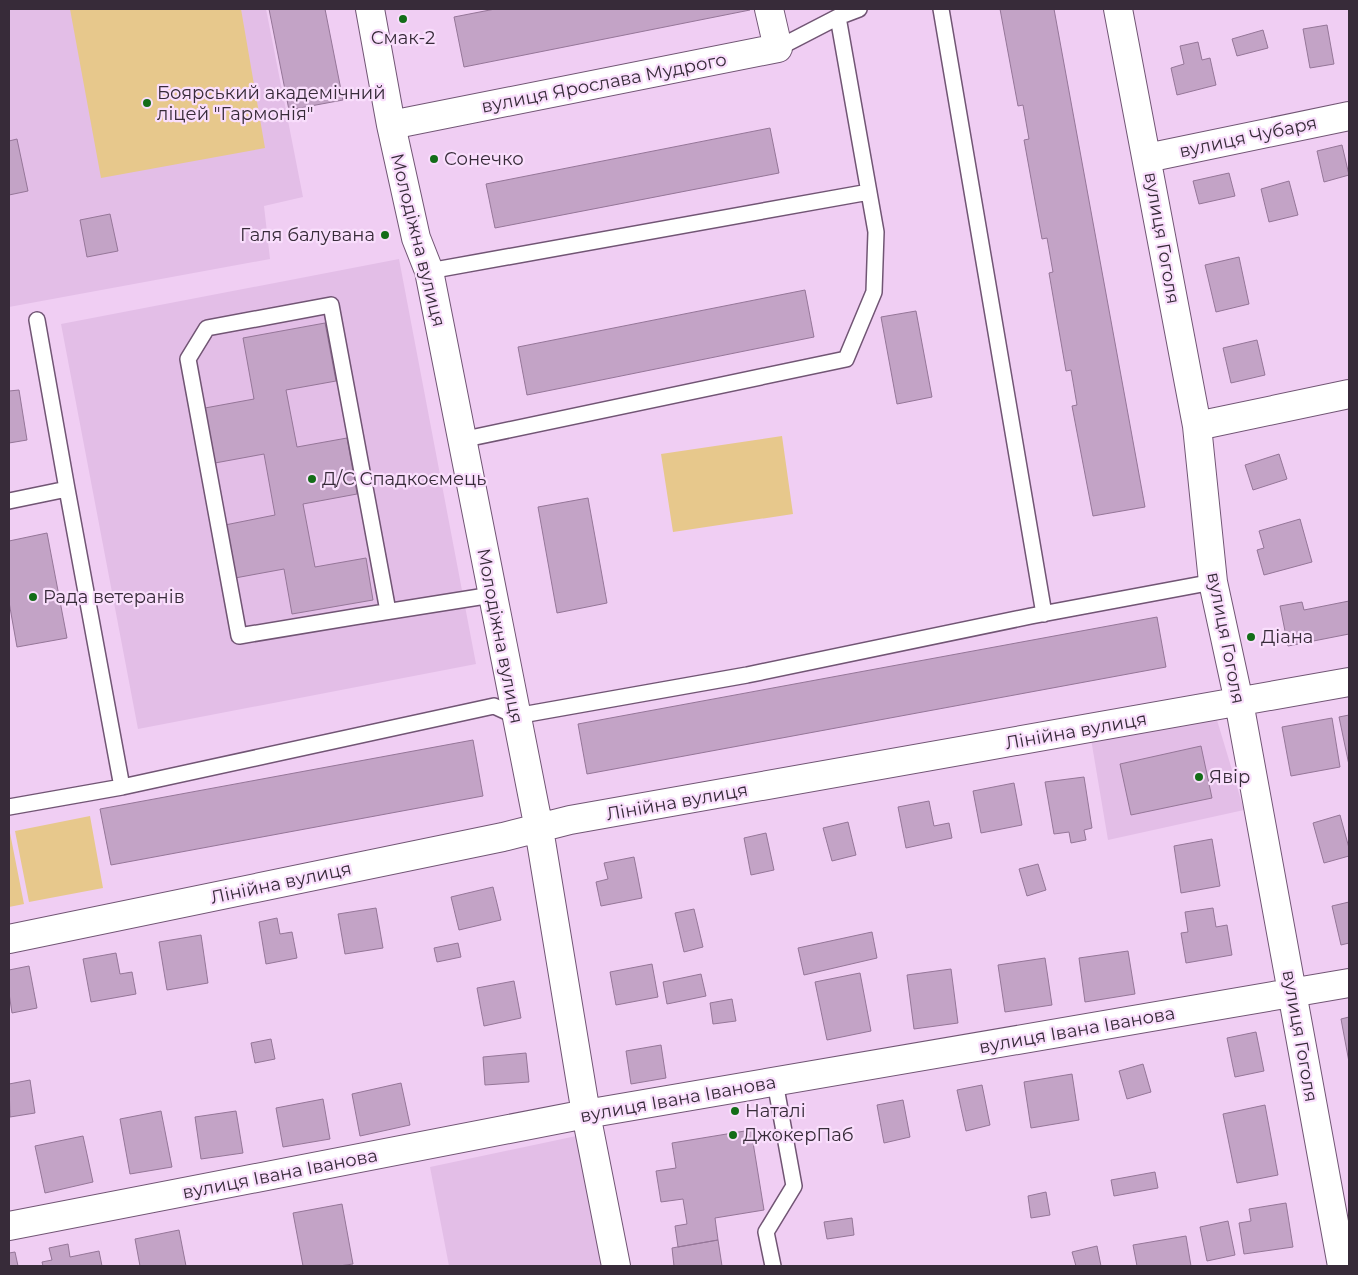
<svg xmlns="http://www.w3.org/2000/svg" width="1358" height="1275" font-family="Montserrat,sans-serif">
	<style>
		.built { fill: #e3bee7 }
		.green { fill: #e7c88c }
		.building { fill: #c3a3c6; stroke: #957698 }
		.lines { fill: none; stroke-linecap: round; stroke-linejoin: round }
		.service-casing { stroke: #715574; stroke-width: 18 }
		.minor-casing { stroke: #715574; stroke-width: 30 }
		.service { stroke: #fff; stroke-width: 15 }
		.minor { stroke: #fff; stroke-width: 28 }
		.poi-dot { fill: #136d18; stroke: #f9defc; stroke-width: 2 }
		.labels { text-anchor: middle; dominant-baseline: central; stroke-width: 4.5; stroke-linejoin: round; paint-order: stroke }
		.poi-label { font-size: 18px; fill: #372b39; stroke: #f9defc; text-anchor: start }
		.street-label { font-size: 18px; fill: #372b39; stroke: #f9defc }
	</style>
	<rect width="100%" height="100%" fill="#f0cef3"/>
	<path class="built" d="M9,9H266L303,197L264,206L270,259L9,307Z
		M399,259L476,664L138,729L61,324Z
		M1217,720L1244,810L1108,840L1091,739Z
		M581,1135L603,1266H449L430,1167Z"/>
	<path class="green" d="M70,9H241L265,148L101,178Z
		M782,436L793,514L673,532L661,454Z
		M90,816L103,888L29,902L15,831Z
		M9,833H10L24,904L9,907Z"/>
	<path class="building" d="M269,9H325L343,100L289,110Z
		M495,9H750V10L464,67L454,17Z
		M1000,9H1054L1145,507L1093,516L1072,406L1077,405L1071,370L1066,371L1049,273L1053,272L1047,238L1042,239L1024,140L1029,139L1023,105L1018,106Z
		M1327,25L1334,64L1310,68L1303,29Z
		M1263,30L1268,48L1237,56L1232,39Z
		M1198,42L1202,60L1210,58L1216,85L1177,95L1171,68L1184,64L1180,46Z
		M770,128L779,173L495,228L486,184Z
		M17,139L28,191L9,195V141Z
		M1342,145L1349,175L1324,182L1317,151Z
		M1229,173L1235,196L1199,204L1193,181Z
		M1289,181L1298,215L1269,222L1261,189Z
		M110,214L118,251L87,257L80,220Z
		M1239,257L1249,304L1216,312L1205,265Z
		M805,290L814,337L527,395L518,347Z
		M916,311L932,397L897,404L881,317Z
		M325,323L336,381L286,390L297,447L347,438L357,494L303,504L315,567L366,558L373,600L292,614L284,569L235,578L225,525L275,515L264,454L215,463L205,408L254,399L243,338Z
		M1257,340L1265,375L1231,383L1223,348Z
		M19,390L27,440L9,443V391Z
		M1279,454L1287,479L1253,490L1245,465Z
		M588,498L607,603L557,613L538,507Z
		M1300,519L1312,562L1264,575L1257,550L1264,548L1259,531Z
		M47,533L67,638L17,647L9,602V541Z
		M1349,601V634L1288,646L1280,606L1302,602L1304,610Z
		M1157,617L1166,667L587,774L578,724Z
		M1349,715V765L1339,717Z
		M1332,718L1340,767L1291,776L1282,727Z
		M473,740L483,796L111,865L100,809Z
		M1201,746L1212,798L1131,815L1120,764Z
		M1084,777L1092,828L1084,830L1086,840L1071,843L1069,832L1054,834L1045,782Z
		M1014,783L1022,825L981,833L973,791Z
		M929,801L934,826L949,823L952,838L906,848L898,807Z
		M1340,815L1349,848V856L1324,863L1313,823Z
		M848,822L856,855L832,861L823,828Z
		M766,833L774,870L751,875L744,838Z
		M1212,839L1220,886L1181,893L1174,846Z
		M634,857L642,898L601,906L596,882L608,879L604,863Z
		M1038,864L1046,890L1027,896L1019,869Z
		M493,887L501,920L459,930L451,897Z
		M1349,902V943L1341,945L1332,906Z
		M376,908L383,948L345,954L338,914Z
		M1213,908L1216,927L1227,925L1232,955L1186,963L1181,933L1188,932L1185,912Z
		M694,909L703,947L684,952L675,913Z
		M277,918L280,934L292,932L297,958L266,964L259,922Z
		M872,932L877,958L804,975L798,948Z
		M201,935L208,983L167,990L159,942Z
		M458,943L461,957L437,962L434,948Z
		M1128,951L1135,994L1085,1002L1079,958Z
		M116,953L120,974L132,972L136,994L91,1002L83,959Z
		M1045,958L1052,1005L1005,1012L998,965Z
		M652,964L658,997L616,1005L610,972Z
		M29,966L37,1008L12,1013L9,993V970Z
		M951,969L958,1023L914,1029L907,975Z
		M860,973L871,1031L827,1040L815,982Z
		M701,974L706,996L667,1004L663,982Z
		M514,981L521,1018L484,1026L477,988Z
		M732,999L736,1021L713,1024L710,1003Z
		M1349,1017V1062L1341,1019Z
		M1256,1032L1264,1071L1235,1077L1227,1038Z
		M271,1039L275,1059L255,1063L251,1043Z
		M661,1045L666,1078L631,1084L626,1051Z
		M526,1053L529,1082L485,1085L483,1057Z
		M1143,1064L1151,1092L1127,1099L1119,1071Z
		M1072,1074L1079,1120L1031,1128L1024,1082Z
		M30,1080L35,1113L10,1117L9,1084Z
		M401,1083L410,1125L360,1136L352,1094Z
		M982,1085L990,1125L966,1131L957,1090Z
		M323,1099L330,1139L283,1147L276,1108Z
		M903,1100L910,1137L884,1143L877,1105Z
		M1265,1105L1278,1175L1237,1183L1223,1114Z
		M161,1111L172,1167L130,1174L120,1119Z
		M236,1111L243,1153L201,1159L195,1117Z
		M751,1130L764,1210L715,1218L718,1240L678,1247L675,1226L687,1224L683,1199L661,1202L656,1171L676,1168L672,1143Z
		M83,1136L93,1182L45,1193L35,1146Z
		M1155,1172L1158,1188L1114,1196L1111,1180Z
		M1046,1192L1050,1215L1031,1218L1028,1196Z
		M1286,1203L1293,1247L1244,1254L1239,1223L1251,1221L1249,1209Z
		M342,1204L353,1264L339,1266H303L293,1213Z
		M852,1218L854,1235L827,1239L824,1222Z
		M1228,1221L1235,1255L1207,1261L1200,1227Z
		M179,1230L186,1266H140L135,1239Z
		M1186,1236L1191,1266H1137L1133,1245Z
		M718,1240L722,1266H674L672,1248Z
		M68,1244L70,1257L99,1251L102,1266H43L42,1262L52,1260L49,1248Z
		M1097,1246L1101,1266H1076L1072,1252Z
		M15,1252L18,1266H9V1253Z"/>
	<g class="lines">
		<g class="service-casing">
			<path id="service" d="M941,9L1044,614
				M778,48L838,17L859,9
				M429,271L869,192
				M461,440L846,359L874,292L876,232L838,17
				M67,489L122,787
				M9,501L67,489L37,320
				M388,611L331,305L207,328L188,359L239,636C323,622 408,608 492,595
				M9,807L122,787L494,706L516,716L747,675L1031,616L1213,582
				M773,1266L766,1232L794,1186L775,1082"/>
		</g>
		<g class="minor-casing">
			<path id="minor" d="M370,9L391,125L416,238L429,271L539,829L586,1114L616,1266
				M1118,9L1197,426L1213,582L1239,702L1342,1266
				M391,125L778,48L769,9
				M1147,158L1349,116
				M1197,426L1349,394
				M9,939L503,837L570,820L1349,682
				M9,1226L586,1114L1349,983"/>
		</g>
		<use href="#service" class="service"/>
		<use href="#minor" class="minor"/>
	</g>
	<g class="poi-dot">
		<circle cx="403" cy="19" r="5"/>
		<circle cx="147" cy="103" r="5"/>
		<circle cx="434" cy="159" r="5"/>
		<circle cx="385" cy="235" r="5"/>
		<circle cx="312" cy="479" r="5"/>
		<circle cx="33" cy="597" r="5"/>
		<circle cx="1251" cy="637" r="5"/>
		<circle cx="1199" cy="777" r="5"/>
		<circle cx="735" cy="1111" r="5"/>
		<circle cx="733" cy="1135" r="5"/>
	</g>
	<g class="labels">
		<g class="poi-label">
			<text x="403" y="38" text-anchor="middle">Смак-2</text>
			<text x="157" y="93">Боярський академічний<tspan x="157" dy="21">ліцей "Гармонія"</tspan></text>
			<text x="444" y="159">Сонечко</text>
			<text x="375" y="235" text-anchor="end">Галя балувана</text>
			<text x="322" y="479">Д/С Спадкоємець</text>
			<text x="43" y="597">Рада ветеранів</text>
			<text x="1261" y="637">Діана</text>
			<text x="1209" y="777">Явір</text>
			<text x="745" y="1111">Наталі</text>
			<text x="743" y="1135">ДжокерПаб</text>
		</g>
		<g class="street-label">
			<text transform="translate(604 83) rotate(-11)">вулиця Ярослава Мудрого</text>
			<text transform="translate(1248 137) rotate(-12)">вулиця Чубаря</text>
			<text transform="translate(1162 238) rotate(80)">вулиця Гоголя</text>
			<text transform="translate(418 240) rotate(76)">Молодіжна вулиця</text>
			<text transform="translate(500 636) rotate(79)">Молодіжна вулиця</text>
			<text transform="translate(1226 638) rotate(79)">вулиця Гоголя</text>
			<text transform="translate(1076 731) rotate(-10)">Лінійна вулиця</text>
			<text transform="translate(677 802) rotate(-10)">Лінійна вулиця</text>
			<text transform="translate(281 883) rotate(-12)">Лінійна вулиця</text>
			<text transform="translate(1077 1030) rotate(-10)">вулиця Івана Іванова</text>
			<text transform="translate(1300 1036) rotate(80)">вулиця Гоголя</text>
			<text transform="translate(678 1099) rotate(-10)">вулиця Івана Іванова</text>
			<text transform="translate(280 1174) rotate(-11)">вулиця Івана Іванова</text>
		</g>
	</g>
	<rect width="1358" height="1275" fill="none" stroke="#372b39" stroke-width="20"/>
</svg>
